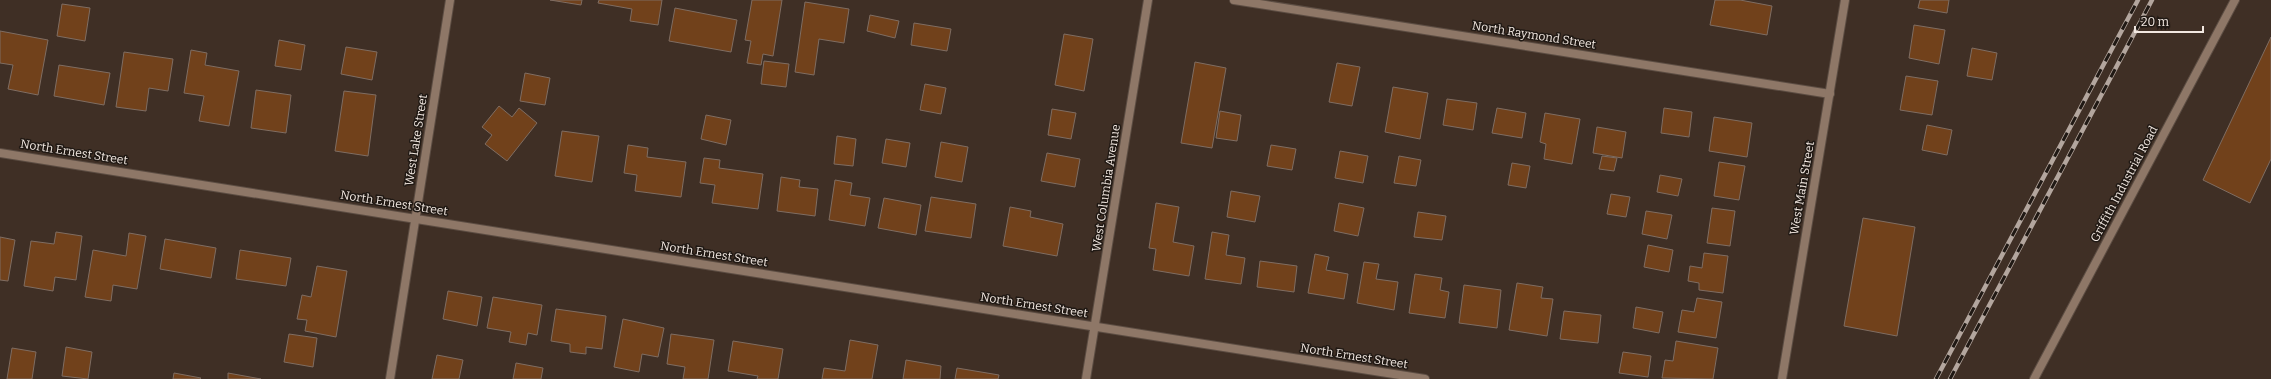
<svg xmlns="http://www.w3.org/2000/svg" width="2271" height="379" font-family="Bitter,serif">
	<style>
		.building { fill: #71411b; stroke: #7f6d62 }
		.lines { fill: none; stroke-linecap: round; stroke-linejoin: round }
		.minor-casing { stroke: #5c4d43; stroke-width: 10 }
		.tertiary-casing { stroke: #5c4d43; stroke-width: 10 }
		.minor { stroke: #8e7767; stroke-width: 8 }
		.tertiary { stroke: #8e7767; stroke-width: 8 }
		.rail-casing { stroke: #b3a69e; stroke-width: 4.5 }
		.rail { stroke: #201914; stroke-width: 3; stroke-dasharray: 9; stroke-linecap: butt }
		.labels { text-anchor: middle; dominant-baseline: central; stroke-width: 3; stroke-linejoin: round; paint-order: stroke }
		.street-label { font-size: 12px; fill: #f2e8e1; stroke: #201914 }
	</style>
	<rect width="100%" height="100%" fill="#3f2f25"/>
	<path class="building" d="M550,0H582L581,5Z
		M599,0H662L658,25L630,21L632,9L598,3Z
		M752,0H782L773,56L763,54L761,65L747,63L751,41L745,40Z
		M1715,0H1740L1772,6L1767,35L1710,25Z
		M1920,0H1949L1947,13L1918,8Z
		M805,2L849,9L844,43L819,39L814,75L795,72Z
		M62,4L90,8L85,41L57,36Z
		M675,8L737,20L731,52L669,41Z
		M870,15L899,21L895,38L867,31Z
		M914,23L951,29L947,51L911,45Z
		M1914,25L1945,30L1939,64L1909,58Z
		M0,31L48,40L38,95L8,89L13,65L0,63Z
		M1064,34L1093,39L1084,91L1055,85Z
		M2271,37V159L2250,203L2203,180Z
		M279,40L305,45L301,70L275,66Z
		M346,47L377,52L372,80L341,74Z
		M1972,48L1997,53L1992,80L1967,76Z
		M191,50L207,53L205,65L239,71L229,126L199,121L204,96L184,93Z
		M124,52L173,59L168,91L149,88L146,111L116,107Z
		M764,61L789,64L786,87L761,84Z
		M1195,62L1226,68L1212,148L1181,143Z
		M1337,63L1360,67L1352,106L1329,102Z
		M59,65L110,73L104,105L54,96Z
		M525,73L550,78L545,105L520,101Z
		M1906,76L1938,81L1932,115L1900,110Z
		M925,84L946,88L941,114L920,110Z
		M1393,87L1428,93L1420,139L1385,132Z
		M256,90L291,95L286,133L251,128Z
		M344,91L376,95L368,156L335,151Z
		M1447,99L1477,103L1473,130L1443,125Z
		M499,106L512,117L519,108L537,123L507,161L485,144L492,135L482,127Z
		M1497,108L1526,113L1522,138L1492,133Z
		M1664,108L1692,112L1689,137L1661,133Z
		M1052,109L1076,113L1071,139L1048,135Z
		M1220,111L1241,115L1237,141L1216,138Z
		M1545,113L1580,119L1572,164L1544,159L1546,144L1540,142Z
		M706,115L731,120L726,145L701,139Z
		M1714,117L1752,123L1747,157L1709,151Z
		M1927,125L1952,130L1947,155L1922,150Z
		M1597,127L1626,132L1622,158L1593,153Z
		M562,131L599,136L592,182L555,176Z
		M837,136L856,139L853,166L834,164Z
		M886,139L910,143L906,167L882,163Z
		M941,142L968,147L962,182L935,177Z
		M628,145L648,148L647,157L686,162L681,197L635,191L637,175L624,173Z
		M1271,145L1296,149L1292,170L1267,166Z
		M1340,151L1368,156L1363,183L1335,178Z
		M1047,153L1080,159L1075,187L1041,181Z
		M1399,156L1421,160L1416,186L1394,183Z
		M1602,156L1617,158L1614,171L1599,169Z
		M704,158L720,160L719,168L763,174L758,209L712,203L715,185L700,183Z
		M1719,162L1745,166L1739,200L1714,196Z
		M1512,163L1530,166L1526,188L1508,185Z
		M1660,175L1682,179L1678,196L1657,192Z
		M781,177L800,180L799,187L818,189L815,216L777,211Z
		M835,180L852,183L850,195L870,198L865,226L829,220Z
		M1231,191L1260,196L1255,222L1227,217Z
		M1611,194L1630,197L1626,217L1607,214Z
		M931,197L976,204L971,238L925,231Z
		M884,198L921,205L916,235L878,228Z
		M1156,203L1179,207L1173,242L1194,246L1189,276L1153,270L1156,249L1149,248Z
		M1339,203L1364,208L1358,236L1334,231Z
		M1010,207L1031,211L1030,217L1063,224L1057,256L1003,246Z
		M1712,208L1735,211L1730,246L1707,243Z
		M1646,211L1672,215L1667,239L1642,234Z
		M1418,212L1446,216L1442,240L1414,237Z
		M1863,218L1915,227L1897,336L1844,326Z
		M56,232L82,236L76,280L55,277L53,291L24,286L31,241L54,244Z
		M1212,232L1229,235L1226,255L1245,258L1241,284L1205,279Z
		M129,233L146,236L137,289L113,285L111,301L85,297L93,250L126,256Z
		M0,237L15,240L8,281L0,280Z
		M165,239L216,248L211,278L160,269Z
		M1648,245L1673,250L1669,272L1644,267Z
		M240,250L291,258L286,286L236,279Z
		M1704,253L1728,256L1723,293L1699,290V283L1688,281L1690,266L1702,268Z
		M1315,254L1329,257L1326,270L1348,274L1344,299L1308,293Z
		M1260,261L1297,266L1294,292L1257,287Z
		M1364,262L1379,264L1376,279L1398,282L1394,310L1357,303Z
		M317,266L347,271L336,337L305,331L307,320L297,319L302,295L311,297Z
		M1415,274L1442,278L1440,290L1449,292L1445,318L1409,313Z
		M1517,283L1543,287L1541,298L1553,299L1547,336L1509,330Z
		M1464,285L1501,290L1497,328L1459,323Z
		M448,291L482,297L477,326L443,319Z
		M493,297L542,305L537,335L528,333L526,345L509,342L511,332L487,328Z
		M1697,298L1722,302L1716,338L1678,332L1682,310L1694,312Z
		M1636,307L1663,312L1659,333L1633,328Z
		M556,309L606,316L602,349L586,347V354L570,352V344L551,341Z
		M1564,311L1601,315L1598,343L1560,339Z
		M623,319L664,328L658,357L642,354L639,372L614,367Z
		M289,334L317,338L313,367L284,362Z
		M671,334L714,340L708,379H683L685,367L667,364Z
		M850,340L878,345L872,379H822L824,368L845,371Z
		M733,341L783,349L778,379H757L758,376L728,371Z
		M1676,341L1718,348L1713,379L1662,378L1665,360L1673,361Z
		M66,347L92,352L88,379L62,376Z
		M12,348L36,352L32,379H7Z
		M1623,352L1651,356L1648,377L1619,373Z
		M437,355L463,360L459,379H432Z
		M906,360L941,366L940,379H903Z
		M516,363L543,368L541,379H513Z
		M957,368L999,375L998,379H955Z
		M174,373L201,378L200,379H173Z
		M228,373L261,379H228Z"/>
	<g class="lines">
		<g class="minor-casing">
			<path id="minor" d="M1234,0L1830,94
				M0,153L1425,379
				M390,379L450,0
				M1086,379L1148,0
				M2034,379L2235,0"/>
		</g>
		<g class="tertiary-casing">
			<path id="tertiary" d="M1782,379L1845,0"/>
		</g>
		<use href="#minor" class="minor"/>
		<use href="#tertiary" class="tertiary"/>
		<g class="rail-casing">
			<path id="rail" d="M1936,379L2138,0
				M1950,379L2152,0"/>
		</g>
		<use href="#rail" class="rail"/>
	</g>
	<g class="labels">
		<g class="street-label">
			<text transform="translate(1534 35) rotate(9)">North Raymond Street</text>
			<text transform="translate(416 140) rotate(-81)">West Lake Street</text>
			<text transform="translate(74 152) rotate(9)">North Ernest Street</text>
			<text transform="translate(2124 184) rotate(-62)">Griffith Industrial Road</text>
			<text transform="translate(1106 188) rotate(-81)">West Columbia Avenue</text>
			<text transform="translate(1802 188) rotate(-80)">West Main Street</text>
			<text transform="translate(394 203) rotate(9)">North Ernest Street</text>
			<text transform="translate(714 254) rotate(9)">North Ernest Street</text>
			<text transform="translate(1034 305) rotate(9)">North Ernest Street</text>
			<text transform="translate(1354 356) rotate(9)">North Ernest Street</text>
		</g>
	</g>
	<path d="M2135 26v6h68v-6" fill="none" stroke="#f2e8e1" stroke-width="2"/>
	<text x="2141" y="26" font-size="12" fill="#f2e8e1" stroke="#201914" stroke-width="3" paint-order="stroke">20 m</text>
</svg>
